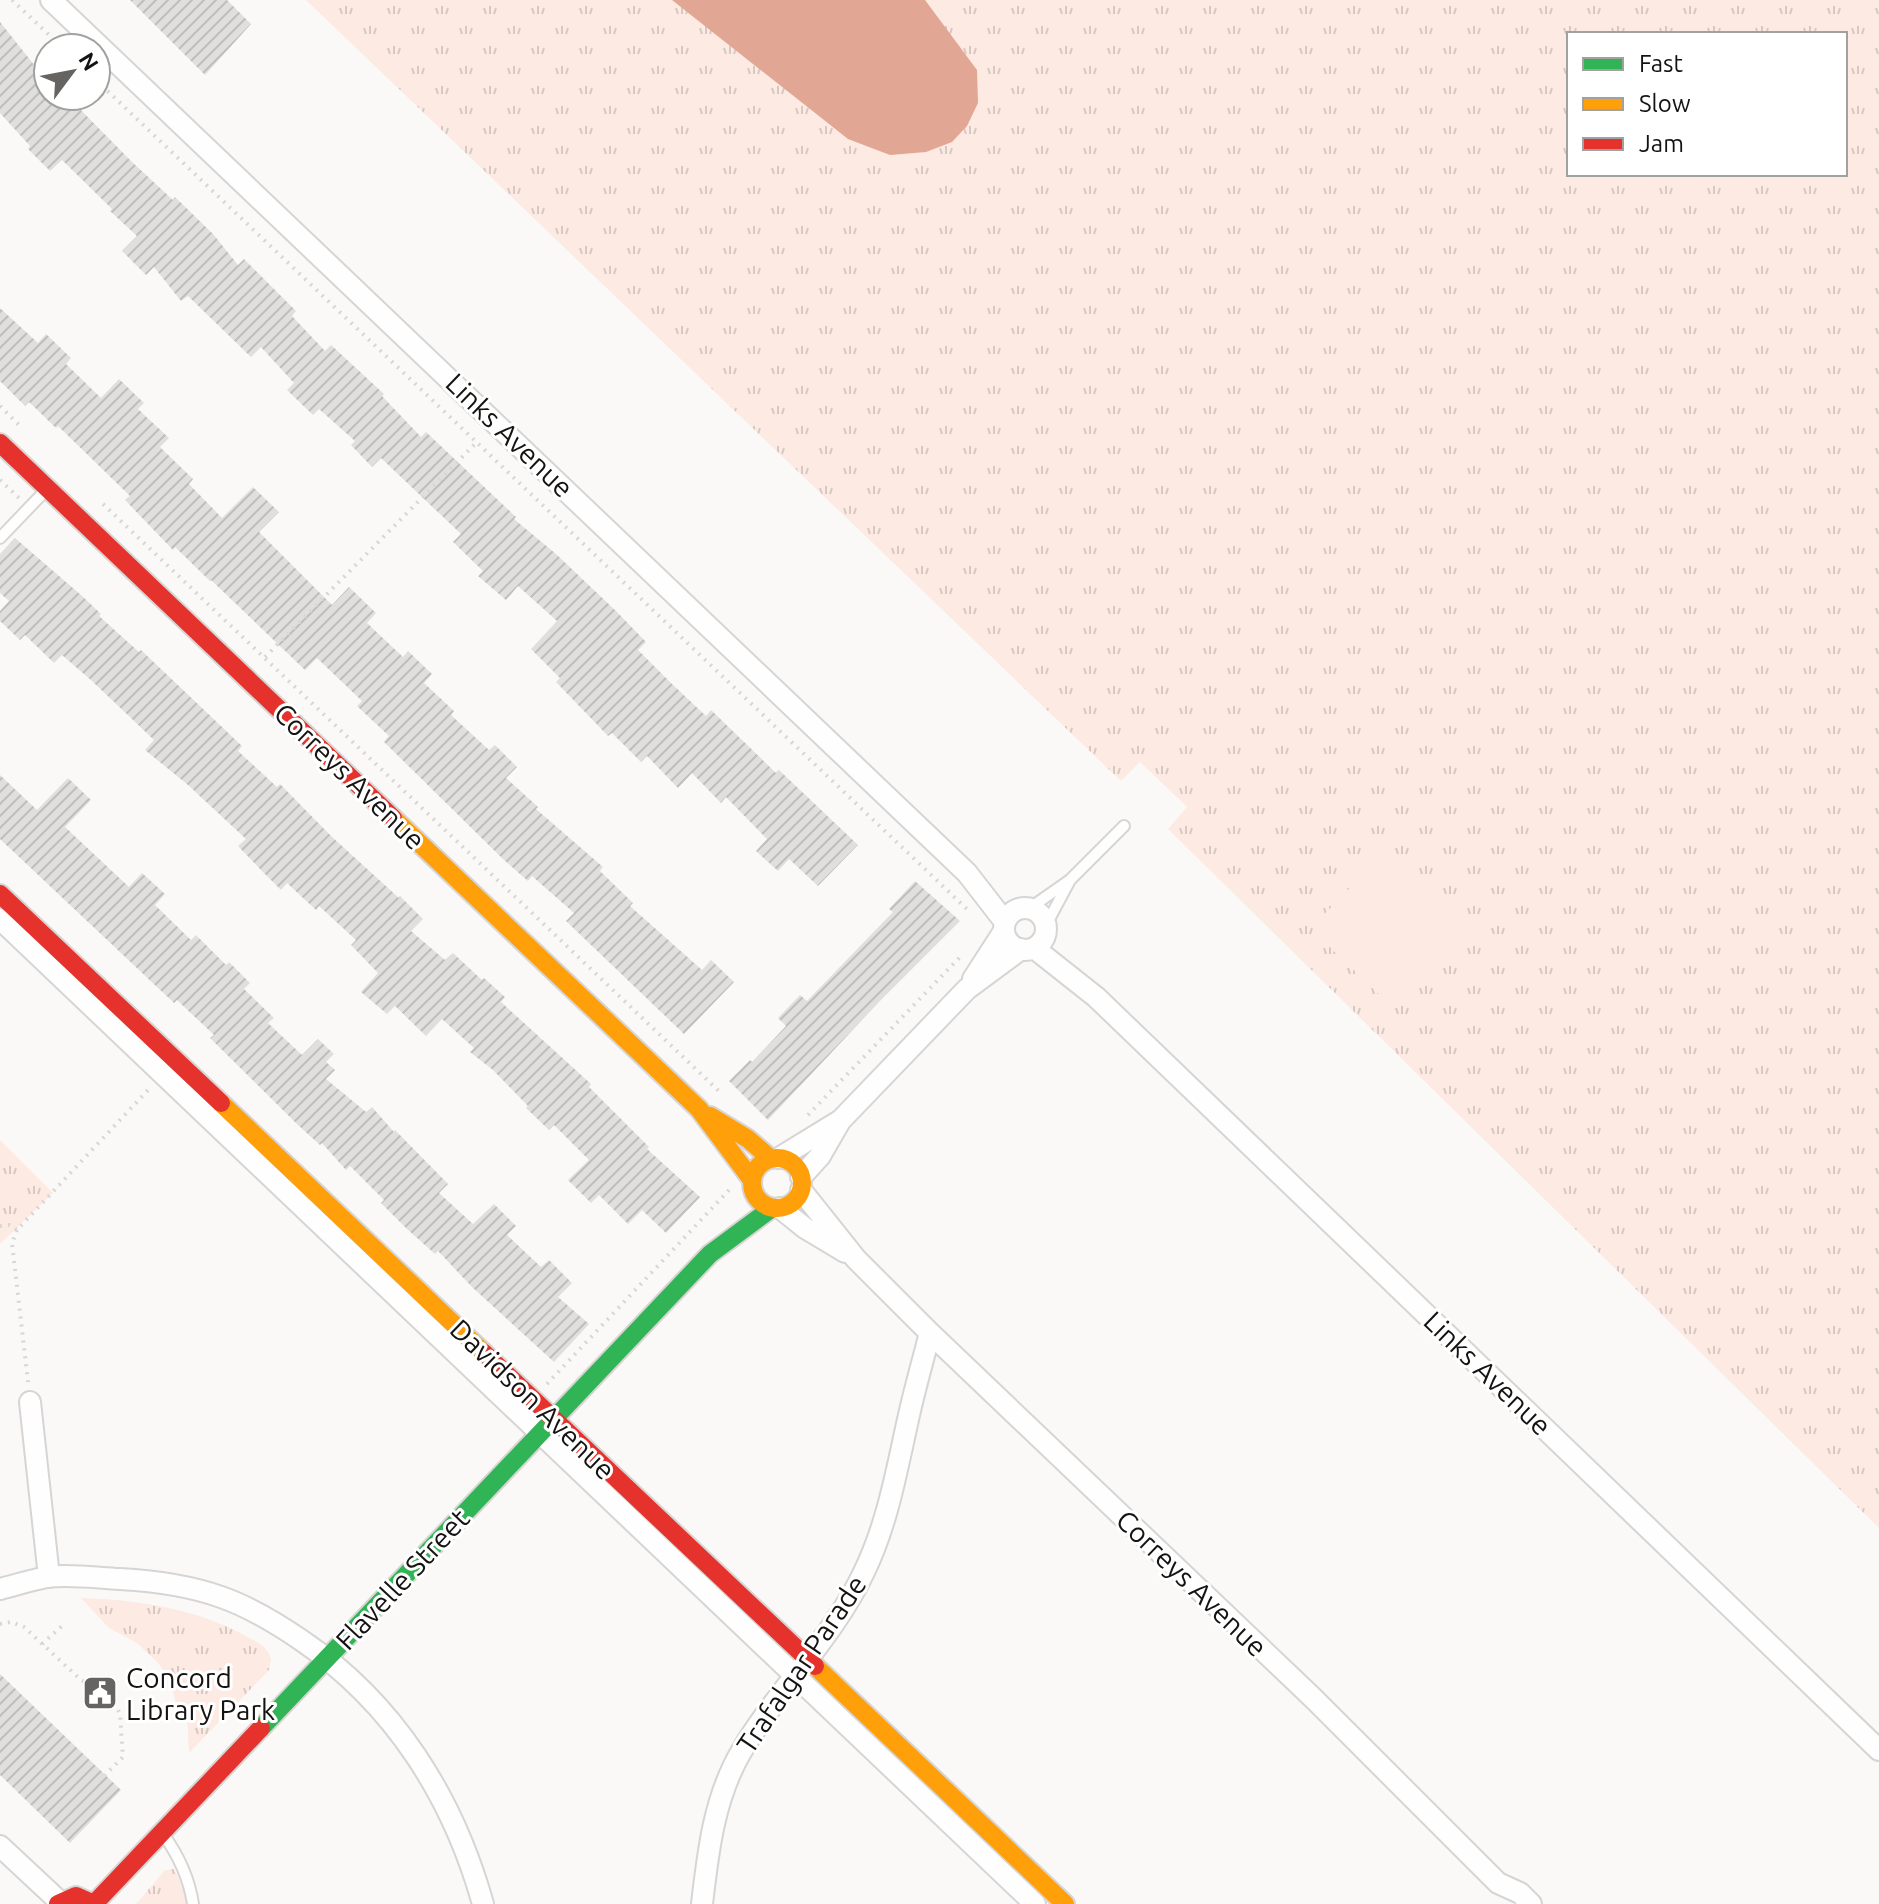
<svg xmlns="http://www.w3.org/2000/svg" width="1879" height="1904" font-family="Ubuntu,sans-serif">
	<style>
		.grass { fill: url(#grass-tufts); fill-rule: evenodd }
		.garden { fill: #fceae3 }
		.water { fill: #e1a794 }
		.building { fill: url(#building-hatch) }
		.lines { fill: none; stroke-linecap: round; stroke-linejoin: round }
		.lane-casing { stroke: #d7d5d4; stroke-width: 14 }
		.street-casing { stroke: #d7d5d4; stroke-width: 24 }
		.fast-casing { stroke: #d7d5d4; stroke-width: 22 }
		.slow-casing { stroke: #d7d5d4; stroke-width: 22 }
		.jam-casing { stroke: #d7d5d4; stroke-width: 22 }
		.path { stroke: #d6d6d6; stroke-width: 4; stroke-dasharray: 2 6; stroke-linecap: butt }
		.lane { stroke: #fefefe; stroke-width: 10 }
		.street { stroke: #fefefe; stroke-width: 20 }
		.fast { stroke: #30b455; stroke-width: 18 }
		.slow { stroke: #ff9f0a; stroke-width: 18 }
		.jam { stroke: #e5322d; stroke-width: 18 }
		.labels { text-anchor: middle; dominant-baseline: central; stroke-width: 6; stroke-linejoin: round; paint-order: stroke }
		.street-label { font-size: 28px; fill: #141312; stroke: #fff }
		.poi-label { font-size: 28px; fill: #141312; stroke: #fff; text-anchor: start }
	</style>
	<defs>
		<pattern id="grass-tufts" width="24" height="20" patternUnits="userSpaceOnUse" patternTransform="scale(2)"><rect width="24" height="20" fill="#fceae3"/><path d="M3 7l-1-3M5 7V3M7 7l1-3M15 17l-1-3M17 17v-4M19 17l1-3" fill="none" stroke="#d7c8c2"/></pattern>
		<pattern id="building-hatch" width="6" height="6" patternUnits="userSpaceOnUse" patternTransform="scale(2)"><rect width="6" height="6" fill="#e0dfde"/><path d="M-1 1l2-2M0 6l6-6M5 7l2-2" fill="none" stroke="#bfbebd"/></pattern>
	</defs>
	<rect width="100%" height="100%" fill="#fbf9f7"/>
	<path class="grass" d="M306,0H1879V1528L1168,829L1187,807L1140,762L1121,781ZM1569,34H1845V174H1569Z
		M0,1140L53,1193L0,1244Z
		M81,1598C138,1600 194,1608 244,1635C255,1641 267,1645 271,1659L269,1670L189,1753L187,1713H178L171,1683L159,1664L137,1643L109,1628Z
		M174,1869L184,1888L186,1904H136L165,1870Z"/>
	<path class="garden" d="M1394,851L1470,922L1471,934L1401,1006L1393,1008L1316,934V923L1384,852Z"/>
	<path class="water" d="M672,0H925L977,70L978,103L967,126L952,142L926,152L890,155L848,139Z"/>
	<path class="building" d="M130,0H227L251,24L205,75Z
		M0,22L39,71L48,63V96H67L132,162L173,200L175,197L213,234L238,265L244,259L296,311L292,316L325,351L331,345L384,394L382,396L421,437L426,432L516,517L514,519L556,554L616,611L646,642L638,650L672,684L706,716L711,710L776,773L779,770L858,845L818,886L789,859L778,871L756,851L767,839L726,797L721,803L692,773L678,788L647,756L641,762L612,733L608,736L556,682L560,678L531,649L557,621L518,586L506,600L478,576L483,571L453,542L461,534L381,458L372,467L351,445L355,441L319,409L313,415L287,390L294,383L261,347L251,357L188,296L181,301L154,267L146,275L122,251L137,236L110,211L112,209L62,160L50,171L28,149L30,146L0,113Z
		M0,308L38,343L46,334L71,358L66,364L101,398L119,379L144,403L138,409L169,438L160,447L193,479L189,484L222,518L253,487L279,512L259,532L332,605L349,587L376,613L367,623L403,657L408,651L432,674L424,683L454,711L451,715L489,750L495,745L517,767L506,778L538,807L536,809L603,867L600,871L633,903L630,906L702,970L711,960L734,982L684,1034L566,921L574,913L532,876L528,881L504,860L384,742L389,736L357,706L362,701L317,658L305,670L211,580L210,581L175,547L173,550L125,500L130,496L58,426L56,428L29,402L25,406L0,381Z
		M15,538L81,595L101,614L99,616L139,652L141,650L242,746L238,751L277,787L280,784L331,836L399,898L400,896L423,919L411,931L445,960L453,953L482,980L484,978L505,997L501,1002L591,1084L589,1087L649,1147L647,1149L700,1197L666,1233L642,1210L628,1224L599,1195L591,1203L568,1180L589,1160L554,1125L549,1130L526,1108L528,1106L493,1070L470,1052L474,1048L442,1019L426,1036L395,1006L387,1014L361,992L378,973L351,945L356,940L319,906L316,910L287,883L281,890L261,870L238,846L246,839L188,785L145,750L154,740L92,681L62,655L54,663L25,635L20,640L0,621V611L9,601L0,593V554Z
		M0,775L37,810L68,778L91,800L65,827L129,887L142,873L165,894L155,905L191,940L196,935L226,965L229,962L250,983L244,989L274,1018L268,1023L302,1055L318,1039L334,1054L326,1062L335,1070L326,1079L366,1112L372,1107L394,1132L395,1130L448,1184L439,1193L473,1224L494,1204L516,1226L507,1235L541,1267L549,1260L572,1283L558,1297L589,1324L554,1362L472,1287L438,1251L435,1254L407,1229L381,1203L384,1200L350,1166L346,1170L322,1143L320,1145L298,1125L210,1038L214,1035L177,1000L174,1003L0,839Z
		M915,881L960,921L880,1001L768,1120L729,1081L750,1060L752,1062L786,1026L778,1018L800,995L807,1001L893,912L889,909Z
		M0,1674L121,1790L70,1843L0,1775Z"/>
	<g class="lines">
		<g class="lane-casing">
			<path id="lane" d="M0,538L46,490
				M1030,908L1070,880L1124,826
				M1046,925L1069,882
				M163,1834C179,1856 189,1877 193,1904"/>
		</g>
		<g class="street-casing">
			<path id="street" d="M51,0L967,873L1005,922
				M1004 929a21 21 0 1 1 42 0a21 21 0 1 1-42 0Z
				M0,919L1035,1904
				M1034,948L1096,997L1879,1750
				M973,979L1004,931
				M779,1158L841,1120L967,989L1021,949
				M801,1177L820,1156L839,1123
				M801,1190L856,1259L930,1333L1313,1698L1498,1883L1520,1893L1531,1904
				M780,1208L805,1228L845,1252
				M30,1402L49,1577
				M0,1589C16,1585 31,1580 47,1577C71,1574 97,1578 120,1579C155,1581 188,1585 221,1597C250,1607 276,1623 301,1640C394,1703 453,1797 483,1904
				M0,1846L60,1902
				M702,1904C708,1852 714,1798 741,1752C777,1690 833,1638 864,1572C888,1523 897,1468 909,1415C915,1388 923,1360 930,1333"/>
		</g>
		<g class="fast-casing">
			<path id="fast" d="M261,1728L710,1254L772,1208"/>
		</g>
		<g class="slow-casing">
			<path id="slow" d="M393,818L699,1109L752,1180
				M221,1103L484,1353
				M710,1116L748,1139L771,1159
				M752 1183a25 25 0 1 1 50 0a25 25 0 1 1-50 0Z
				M815,1666L1065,1904"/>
		</g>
		<g class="jam-casing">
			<path id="jam" d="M0,443L393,818
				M0,894L221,1103
				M484,1353L815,1666
				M58,1904L76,1896L94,1904L261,1728"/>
		</g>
		<path class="path" d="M12,0L63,48
			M96,80L969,911
			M0,406L21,427
			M0,480L19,498
			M103,504L722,1094
			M265,657L477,442
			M808,1115L963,954
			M0,1226L9,1225L17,1230L149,1089
			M17,1230L12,1243L28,1382
			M547,1384L730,1189
			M0,1624L11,1622L24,1627L80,1679L113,1700L120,1714L123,1757L105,1775
			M42,1644L63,1625"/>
		<use href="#lane" class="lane"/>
		<use href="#street" class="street"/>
		<use href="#fast" class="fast"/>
		<use href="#slow" class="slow"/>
		<use href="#jam" class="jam"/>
	</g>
	<defs>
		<g id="civic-square" transform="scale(1.8)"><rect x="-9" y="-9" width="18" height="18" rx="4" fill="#656462" stroke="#fff"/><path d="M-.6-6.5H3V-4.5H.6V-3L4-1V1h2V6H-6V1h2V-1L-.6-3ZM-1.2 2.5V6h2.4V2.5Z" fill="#fff"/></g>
	</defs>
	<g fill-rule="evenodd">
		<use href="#civic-square" x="100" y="1693"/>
	</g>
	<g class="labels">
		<g class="street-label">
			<text transform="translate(510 435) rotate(44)">Links Avenue</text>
			<text transform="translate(350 776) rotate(44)">Correys Avenue</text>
			<text transform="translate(1488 1373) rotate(44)">Links Avenue</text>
			<text transform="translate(533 1399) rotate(44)">Davidson Avenue</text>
			<text transform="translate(402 1579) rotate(-47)">Flavelle Street</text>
			<text transform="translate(1192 1583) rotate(44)">Correys Avenue</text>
			<text transform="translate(801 1664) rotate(-56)">Trafalgar Parade</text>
		</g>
		<g class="poi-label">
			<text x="126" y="1677">Concord<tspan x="126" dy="32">Library Park</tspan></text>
		</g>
	</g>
	<rect x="1567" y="32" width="280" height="144" fill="#ffffff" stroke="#a1a1a0" stroke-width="2"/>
	<rect x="1583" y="58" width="40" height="12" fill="#30b455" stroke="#a1a1a0" stroke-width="2"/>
	<text x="1639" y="72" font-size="24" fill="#141312">Fast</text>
	<rect x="1583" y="98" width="40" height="12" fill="#ff9f0a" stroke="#a1a1a0" stroke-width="2"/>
	<text x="1639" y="112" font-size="24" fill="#141312">Slow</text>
	<rect x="1583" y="138" width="40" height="12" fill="#e5322d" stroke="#a1a1a0" stroke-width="2"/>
	<text x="1639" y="152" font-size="24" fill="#141312">Jam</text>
	<g transform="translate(72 72) rotate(58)"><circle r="38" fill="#ffffff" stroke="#a1a1a0" stroke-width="2"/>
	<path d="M0-6L14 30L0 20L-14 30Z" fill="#656462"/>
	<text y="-12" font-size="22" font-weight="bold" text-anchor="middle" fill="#141312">N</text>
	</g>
</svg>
